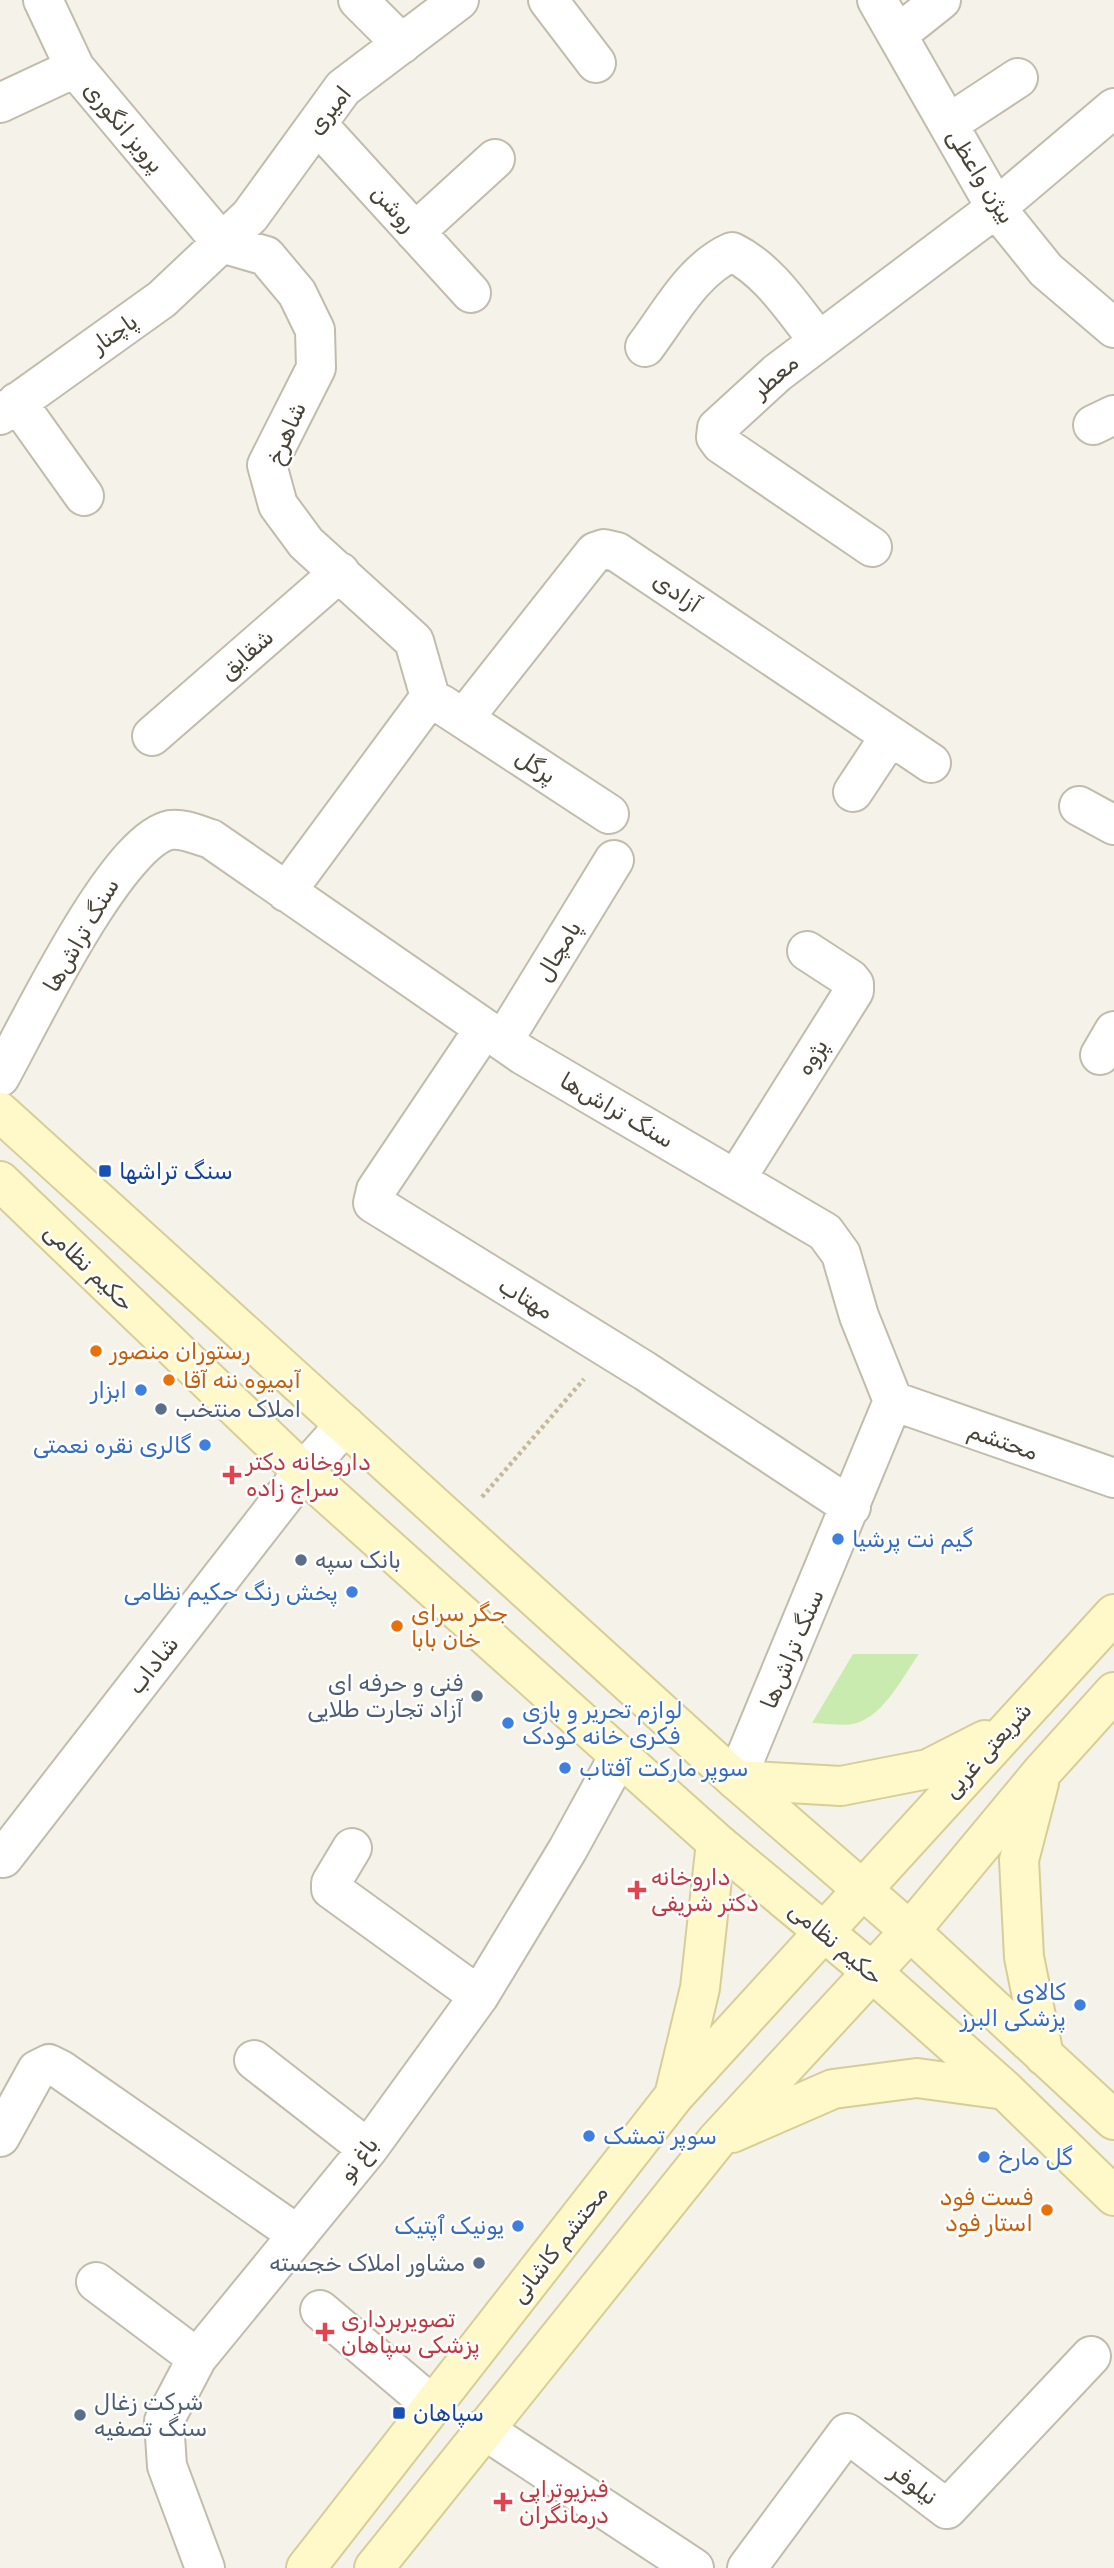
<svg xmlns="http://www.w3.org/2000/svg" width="1114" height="2568" font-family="Rubik,Vazirmatn,sans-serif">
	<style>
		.green { fill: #caebb0 }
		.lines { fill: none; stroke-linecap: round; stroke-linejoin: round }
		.street-casing { stroke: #c1bcab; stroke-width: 42 }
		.secondary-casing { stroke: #d7cd97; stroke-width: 42 }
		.path { stroke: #c4ba9b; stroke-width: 4.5; stroke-dasharray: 3.5 3.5; stroke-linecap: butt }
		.street { stroke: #fff; stroke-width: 38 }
		.secondary { stroke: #fff8c9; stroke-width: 38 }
		.transit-dot { fill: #1a4fb4; stroke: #fff; stroke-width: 2.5 }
		.food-dot { fill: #e8710a; stroke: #fff; stroke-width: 2.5 }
		.shop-dot { fill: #3f7fe0; stroke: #fff; stroke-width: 2.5 }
		.service-dot { fill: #5c6f8a; stroke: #fff; stroke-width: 2.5 }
		.health-dot { fill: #e0444e; stroke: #fff; stroke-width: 2.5 }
		.labels { text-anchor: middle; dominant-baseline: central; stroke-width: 5; stroke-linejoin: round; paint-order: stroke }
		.street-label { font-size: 23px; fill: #494437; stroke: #fff }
		.transit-label { font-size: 23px; fill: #164399; stroke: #fff; text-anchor: start }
		.food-label { font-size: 23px; fill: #c56008; stroke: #fff; text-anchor: start }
		.shop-label { font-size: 23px; fill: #366cbe; stroke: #fff; text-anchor: end }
		.service-label { font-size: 23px; fill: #4e5e75; stroke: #fff; text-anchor: start }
		.health-label { font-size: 23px; fill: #be3a42; stroke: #fff; text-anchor: start }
	</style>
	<rect width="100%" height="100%" fill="#f5f3e9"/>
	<path class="green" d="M853,1654H919C903,1676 885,1714 857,1723C844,1727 826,1723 812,1723Z"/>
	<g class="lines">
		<g class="street-casing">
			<path id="street" d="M43,0L75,68L222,243
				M358,0L402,44
				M548,0L596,63
				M877,0L996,208L1046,270L1114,328
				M897,35L941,0
				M0,103L75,68
				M317,124L471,293
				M948,124L1018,78
				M415,232L495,159
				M222,243L266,256L297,293L315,330L316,368L267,465L278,505L306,543L414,641L430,697
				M645,347C670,314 693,269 732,252C769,270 793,309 818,340
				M17,402L84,496
				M0,415L162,299L250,216L343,88L459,0
				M1093,425L1114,415
				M872,547L721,444L716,437L717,428L777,373L996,208L1114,108
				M441,704L609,814
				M464,718L595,552L604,549L617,552L931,763
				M152,736L340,572
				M853,792L890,736
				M1079,806L1114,825
				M286,892L430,697
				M484,1029L376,1190L373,1203L645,1371L851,1507
				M503,1041L614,860
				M1100,1055L1114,1031
				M0,1077C28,1027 116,841 170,830C183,828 198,835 211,839L523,1055L825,1232L841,1254L859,1316L893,1401L736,1780
				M736,1179L854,991V984L850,979L807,951
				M893,1401L1114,1478
				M352,1848L331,1883V1889L479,1996
				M3,1858L303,1472L345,1425
				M254,2060L368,2149
				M0,2137L37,2070L49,2064L61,2070L298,2235
				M96,2282L197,2358
				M320,2310L433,2406
				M483,2429L694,2568
				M205,2568L167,2466L164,2421L197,2358L368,2149L479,1996L568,1849L619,1756
				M747,2568L847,2433L947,2509L1091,2356"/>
		</g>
		<g class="secondary-casing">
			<path id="secondary" d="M0,1112L736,1780L910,1931L1114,2120
				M0,1181L303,1472L716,1842L872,1972L1005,2090L1114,2196
				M736,1780L841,1786L928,1769L985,1740
				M1039,1783L1019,1860L1024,1957L1044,2056
				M675,2092L700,1988L716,1842
				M732,2133L833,2089L917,2078L1005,2090
				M306,2568L674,2096L1114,1614
				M374,2568L717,2140L910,1931L1042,1772L1114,1692"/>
		</g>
		<path class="path" d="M482,1497L584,1379"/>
		<use href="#street" class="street"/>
		<use href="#secondary" class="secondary"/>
	</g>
	<g class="transit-dot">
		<rect x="98" y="1164" width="14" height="14" rx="3.5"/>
		<rect x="392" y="2406" width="14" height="14" rx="3.5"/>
	</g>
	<g class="food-dot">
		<circle cx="96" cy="1351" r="7"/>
		<circle cx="169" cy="1380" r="7"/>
		<circle cx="397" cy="1626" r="7"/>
		<circle cx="1047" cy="2210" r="7"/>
	</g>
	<g class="shop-dot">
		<circle cx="141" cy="1390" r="7"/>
		<circle cx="205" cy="1445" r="7"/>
		<circle cx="838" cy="1539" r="7"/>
		<circle cx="352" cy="1592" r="7"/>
		<circle cx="508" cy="1723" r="7"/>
		<circle cx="565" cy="1768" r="7"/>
		<circle cx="1080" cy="2005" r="7"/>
		<circle cx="589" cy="2136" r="7"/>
		<circle cx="984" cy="2157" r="7"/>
		<circle cx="518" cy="2226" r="7"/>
	</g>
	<g class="service-dot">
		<circle cx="161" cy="1409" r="7"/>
		<circle cx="301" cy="1560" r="7"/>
		<circle cx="477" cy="1696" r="7"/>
		<circle cx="479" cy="2263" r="7"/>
		<circle cx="80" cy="2415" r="7"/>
	</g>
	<g class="health-dot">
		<path d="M228.5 1464.5h7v7h7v7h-7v7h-7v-7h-7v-7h7z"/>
		<path d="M633.5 1879.5h7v7h7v7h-7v7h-7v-7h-7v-7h7z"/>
		<path d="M321.5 2321.5h7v7h7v7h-7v7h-7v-7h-7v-7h7z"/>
		<path d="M499.5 2491.5h7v7h7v7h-7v7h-7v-7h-7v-7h7z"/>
	</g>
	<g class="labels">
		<g class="street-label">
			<text transform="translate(329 110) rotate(-51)">امیری</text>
			<text transform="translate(124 127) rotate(50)">پرویز انگوری</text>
			<text transform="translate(981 176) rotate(58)">بیژن واعظی</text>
			<text transform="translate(394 208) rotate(48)">روشن</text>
			<text transform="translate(114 333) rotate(-35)">پاچنار</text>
			<text transform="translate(775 376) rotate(-41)">معطر</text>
			<text transform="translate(286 433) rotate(-66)">شاهرخ</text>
			<text transform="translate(677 592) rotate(34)">آزادی</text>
			<text transform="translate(246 654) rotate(-41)">شقایق</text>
			<text transform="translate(536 766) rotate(34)">پرگل</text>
			<text transform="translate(81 935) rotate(-60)">سنگ تراش‌ها</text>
			<text transform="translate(558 951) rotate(-59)">پامچال</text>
			<text transform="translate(812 1057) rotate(-58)">پژوه</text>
			<text transform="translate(617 1110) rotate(30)">سنگ تراش‌ها</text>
			<text transform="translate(89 1267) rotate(44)">حکیم نظامی</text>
			<text transform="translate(526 1298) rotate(31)">مهتاب</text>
			<text transform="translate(1003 1441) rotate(19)">محتشم</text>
			<text transform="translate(792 1649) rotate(-67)">سنگ تراش‌ها</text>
			<text transform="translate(153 1665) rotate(-52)">شاداب</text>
			<text transform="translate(987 1750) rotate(-48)">شریعتی غربی</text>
			<text transform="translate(836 1943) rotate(40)">حکیم نظامی</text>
			<text transform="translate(358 2159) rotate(-52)">باغ نو</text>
			<text transform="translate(559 2244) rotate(-52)">محتشم کاشانی</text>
			<text transform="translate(914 2484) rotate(37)">نیلوفر</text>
		</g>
		<g class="transit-label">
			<text x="119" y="1171">سنگ تراشها</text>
			<text x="413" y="2413">سپاهان</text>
		</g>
		<g class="food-label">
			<text x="110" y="1351">رستوران منصور</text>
			<text x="183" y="1380">آبمیوه ننه آقا</text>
			<text x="411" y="1613">جگر سرای<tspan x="411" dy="26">خان بابا</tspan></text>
			<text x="1033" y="2197" text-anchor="end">فست فود<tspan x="1033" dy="26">استار فود</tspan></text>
		</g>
		<g class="shop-label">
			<text x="127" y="1390">ابزار</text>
			<text x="191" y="1445">گالری نقره نعمتی</text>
			<text x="852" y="1539" text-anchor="start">گیم نت پرشیا</text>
			<text x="338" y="1592">پخش رنگ حکیم نظامی</text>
			<text x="522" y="1710" text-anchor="start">لوازم تحریر و بازی<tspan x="522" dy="26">فکری خانه کودک</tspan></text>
			<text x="579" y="1768" text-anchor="start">سوپر مارکت آفتاب</text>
			<text x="1066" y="1992">کالای<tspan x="1066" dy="26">پزشکی البرز</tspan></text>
			<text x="603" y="2136" text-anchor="start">سوپر تمشک</text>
			<text x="998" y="2157" text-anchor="start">گل مارخ</text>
			<text x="504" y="2226">یونیک ٱپتیک</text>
		</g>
		<g class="service-label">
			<text x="175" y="1409">املاک منتخب</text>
			<text x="315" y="1560">بانک سپه</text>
			<text x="463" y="1683" text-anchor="end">فنی و حرفه ای<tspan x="463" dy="26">آزاد تجارت طلایی</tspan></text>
			<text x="465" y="2263" text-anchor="end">مشاور املاک خجسته</text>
			<text x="94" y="2402">شرکت زغال<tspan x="94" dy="26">سنگ تصفیه</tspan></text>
		</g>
		<g class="health-label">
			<text x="246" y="1462">داروخانه دکتر<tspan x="246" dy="26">سراج زاده</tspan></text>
			<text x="651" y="1877">داروخانه<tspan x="651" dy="26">دکتر شریفی</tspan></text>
			<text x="341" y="2319">تصویربرداری<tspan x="341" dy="26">پزشکی سپاهان</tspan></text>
			<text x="519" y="2489">فیزیوتراپی<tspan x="519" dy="26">درمانگران</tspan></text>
		</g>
	</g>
</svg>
